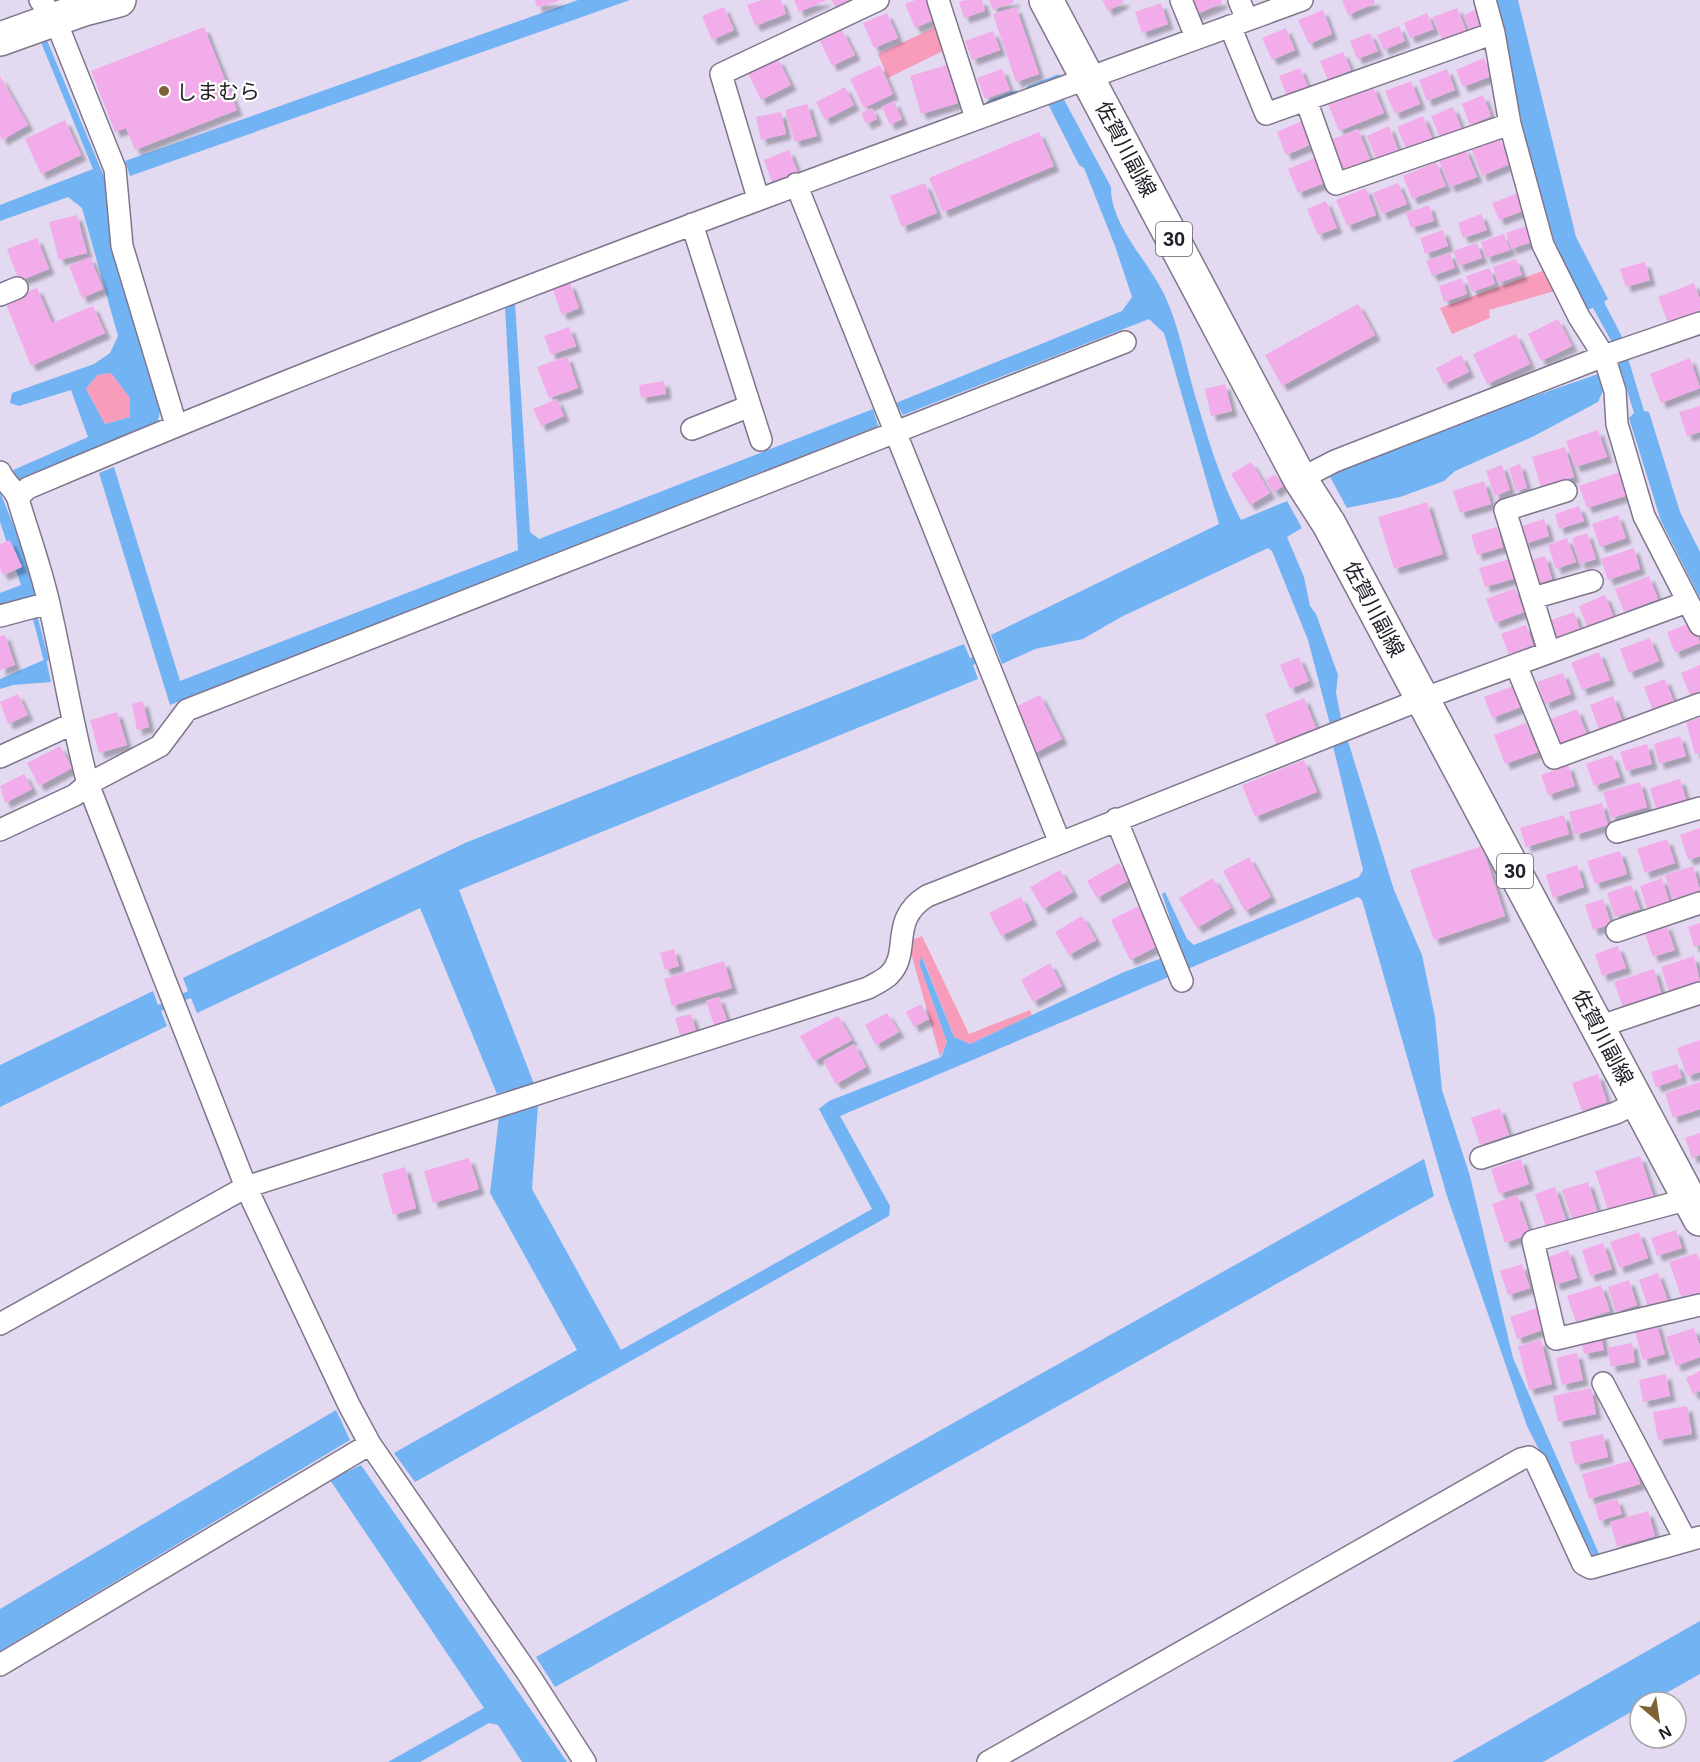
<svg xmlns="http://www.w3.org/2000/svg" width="1700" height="1762" font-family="Arial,'Noto Sans JP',sans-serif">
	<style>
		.green { fill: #f79cbb }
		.water { fill: #72b3f4; fill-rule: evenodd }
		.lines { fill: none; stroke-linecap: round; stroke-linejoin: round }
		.stream { stroke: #72b3f4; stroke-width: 5 }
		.building { fill: #f3acea; filter: url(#shadow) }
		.street-casing { stroke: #7f768c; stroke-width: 24 }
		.primary-casing { stroke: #7f768c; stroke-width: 36 }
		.street { stroke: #fff; stroke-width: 21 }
		.primary { stroke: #fff; stroke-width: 33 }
		.poi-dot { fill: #7c6234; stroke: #fff; stroke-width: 2 }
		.labels { text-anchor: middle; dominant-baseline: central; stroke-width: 4.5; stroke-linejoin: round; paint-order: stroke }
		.shield { fill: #fff; stroke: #646167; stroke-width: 1.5 }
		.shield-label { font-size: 20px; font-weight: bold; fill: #211d26 }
		.poi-label { font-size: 21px; fill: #211d26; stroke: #fff; text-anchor: start }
		.street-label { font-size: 21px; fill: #211d26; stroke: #fff }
	</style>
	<defs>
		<filter id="shadow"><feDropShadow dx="5.5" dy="5.5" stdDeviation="1.5" flood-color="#0004"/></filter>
	</defs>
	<rect width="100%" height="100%" fill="#e3d9f1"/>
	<path class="green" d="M940,25L947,49L888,78L878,54Z
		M1548,269L1558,290L1489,310L1490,318L1452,334L1440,308Z
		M111,373L130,398V417L105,424L86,389L97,375Z
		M922,936L969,1034L1030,1010L1032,1015L970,1044L954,1037L923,958L919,963L947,1042L940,1057L908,942Z"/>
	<path class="water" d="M578,0H630L130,176L125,161Z
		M1493,0H1518L1576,237L1608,299L1604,302L1621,335L1644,411L1649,412L1680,512L1700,552V598L1661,521L1629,418L1634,413L1613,344L1593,308L1587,310L1555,243L1531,160Z
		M46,38L105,179L113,256L160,412L157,424L21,483L9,472L88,437L71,390L19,406L10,403L12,393L94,364L110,353L118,336L82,208L68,197L0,221V205L93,169L40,40ZM111,373L130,398V417L105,424L86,389L97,375Z
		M1062,96L1111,187C1110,225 1150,263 1165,296C1179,327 1185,360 1194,392C1207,436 1220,480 1241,520L1287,501L1302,528L1287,537L1304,577L1310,606L1316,614L1338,675L1336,693L1342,723L1331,728L1308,640L1272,551L1268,548L1121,617L1083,639L1035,649L1002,664L991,635L1219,524L1164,333L1149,319L903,415L896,403L1122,311L1132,297L1115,246L1084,168L1079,165L1047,102Z
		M515,304L530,532L539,539L873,409L878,426L170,705L99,473L114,467L180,681L518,550L505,306Z
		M1598,374L1603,391L1598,402L1534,436L1455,471L1444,481L1400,497L1347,508L1329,475L1489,412Z
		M0,492L27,559L35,594L30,601L0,609V593L21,585L0,522Z
		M964,644L970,658L974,657L976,663L973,665L978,679L459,890L534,1084L497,1094L420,908L197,1013L191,998L185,1000L182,994L188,991L183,978L465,843Z
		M46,659L51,682L13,685L0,689V679Z
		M1348,741L1394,890L1422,955L1435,1017L1442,1090L1470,1176L1513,1358L1600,1556L1594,1558L1527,1426L1447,1196L1362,900L1358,897L840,1116L890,1206L889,1216L415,1482L394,1453L577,1350L490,1193L499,1117L538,1105L532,1189L621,1350L872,1209L819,1109L829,1101L941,1057L947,1042L919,963L922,957L954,1037L970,1044L1124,972L1181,951L1162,894L1165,892L1187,939L1194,945L1359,877L1363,870L1333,746Z
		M153,991L158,1005L165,1002L167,1008L161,1011L167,1026L0,1107V1065Z
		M1424,1159L1434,1196L555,1687L536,1657Z
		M336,1410L350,1440L0,1651V1609Z
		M361,1465L567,1762H522L498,1725L489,1723L420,1762H388L484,1708L330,1480Z
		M1700,1621V1674L1650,1702H1640V1707L1543,1762H1452Z"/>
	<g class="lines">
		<path class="stream" d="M1029,88L1058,77
			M989,103L1016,93
			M35,617L46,659"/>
	</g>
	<path class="building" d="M535,0H559V1L537,7Z
		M761,0H781L786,14L755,26L747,5Z
		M794,0H827L799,12Z
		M832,0H855L835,7Z
		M915,0H928L936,19L915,28L905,4Z
		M966,0H982L985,11L964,18L959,2Z
		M989,0H1014V2L993,10Z
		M1102,0H1123L1124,2L1108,11Z
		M1189,0H1221L1222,3L1195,15Z
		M1342,0H1374L1375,3L1348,15Z
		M1161,3L1168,24L1142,33L1135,12Z
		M724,7L734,30L712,40L702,16Z
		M1016,7L1039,74L1016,82L993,14Z
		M1457,8L1466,30L1442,40L1433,17Z
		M1479,8L1487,26L1471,32L1464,15Z
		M1323,10L1332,34L1309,44L1298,20Z
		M887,13L898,38L874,48L863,23Z
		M1427,13L1434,29L1410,38L1404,23Z
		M1399,26L1405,41L1384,50L1377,35Z
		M204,27L237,110L135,150L126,128L115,132L91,71Z
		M1286,28L1295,50L1272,60L1262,38Z
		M842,30L855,55L832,66L820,41Z
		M993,31L1000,50L972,60L965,41Z
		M1370,33L1378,51L1357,59L1350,41Z
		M1343,52L1351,70L1328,80L1320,61Z
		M1484,58L1491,76L1463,87L1456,70Z
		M778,59L791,85L761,100L748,73Z
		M880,65L893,94L864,108L850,79Z
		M947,65L958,103L921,114L910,76Z
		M1300,68L1308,87L1287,96L1279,76Z
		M1002,69L1010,90L985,99L977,78Z
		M1447,69L1455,90L1427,101L1419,80Z
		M0,76L28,125L2,140L0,136Z
		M1411,81L1420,104L1395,114L1385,91Z
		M1373,86L1384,113L1339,131L1328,104Z
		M845,87L854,105L825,120L816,102Z
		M1483,95L1491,116L1470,125L1462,104Z
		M894,101L902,119L890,125L882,107Z
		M807,104L817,136L795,142L785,110Z
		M1453,107L1462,130L1440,138L1431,116Z
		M872,108L877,119L866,124L861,113Z
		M781,112L786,134L761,140L756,117Z
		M1423,116L1432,138L1406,149L1397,127Z
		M65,120L81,155L41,174L25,139Z
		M1302,121L1312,144L1286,155L1277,132Z
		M1389,126L1399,152L1377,161L1367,136Z
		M1358,129L1370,159L1340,171L1328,141Z
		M1039,132L1054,166L943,212L929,178Z
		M1500,139L1510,164L1482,176L1472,150Z
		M1465,148L1477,177L1450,187L1438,159Z
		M789,150L799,176L773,185L764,160Z
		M1317,157L1327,182L1298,193L1288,169Z
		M1436,162L1446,186L1412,199L1403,176Z
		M925,183L937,213L902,227L890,196Z
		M1398,183L1407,204L1382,214L1373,193Z
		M1366,188L1376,215L1347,226L1336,200Z
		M1518,193L1525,210L1499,220L1492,203Z
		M1326,201L1337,228L1318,235L1307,209Z
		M1429,205L1434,221L1411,228L1406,213Z
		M1481,214L1487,230L1463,238L1458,223Z
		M77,215L87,253L59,260L49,222Z
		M1529,225L1534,241L1511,249L1506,233Z
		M1443,230L1448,246L1425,254L1420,238Z
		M1504,234L1510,250L1486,258L1481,242Z
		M37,238L49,269L19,281L7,249Z
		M1477,243L1482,258L1459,266L1453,251Z
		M1450,253L1455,268L1432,276L1426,261Z
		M90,257L103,289L82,298L69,266Z
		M1516,259L1522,275L1498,283L1493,267Z
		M1645,262L1650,280L1626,287L1620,269Z
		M1490,268L1495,284L1472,292L1466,276Z
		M1462,278L1467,294L1444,302L1439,286Z
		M570,283L579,308L562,315L553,290Z
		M1694,283L1700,299V312L1669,325L1658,297Z
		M37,288L52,323L93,306L105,333L31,366L5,301Z
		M1358,304L1375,335L1282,386L1265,355Z
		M1558,319L1572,346L1541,361L1528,334Z
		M569,327L576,346L551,355L544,336Z
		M1516,334L1530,364L1487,384L1473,354Z
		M1461,355L1469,372L1444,384L1436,368Z
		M567,356L578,388L549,398L537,367Z
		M1690,358L1700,388L1661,403L1650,374Z
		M664,381L666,394L641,398L639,385Z
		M1225,384L1232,411L1211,416L1205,389Z
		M557,399L564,416L541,426L533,409Z
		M1700,406V432L1687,436L1679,412Z
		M1598,430L1607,457L1575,467L1566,441Z
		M1565,447L1574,477L1541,487L1532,457Z
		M1251,462L1270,493L1250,505L1231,474Z
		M1520,464L1527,488L1516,491L1509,468Z
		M1502,465L1510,490L1495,496L1486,471Z
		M1620,472L1628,495L1587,508L1579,486Z
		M1275,474L1283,486L1274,492L1266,480Z
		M1484,481L1491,504L1460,513L1453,491Z
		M1427,502L1443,554L1394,569L1378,517Z
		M1579,506L1584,521L1559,529L1555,514Z
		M1618,515L1626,538L1600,547L1592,524Z
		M1544,519L1549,536L1524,544L1519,527Z
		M1497,527L1503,547L1477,555L1471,535Z
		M1587,533L1596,559L1580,564L1572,538Z
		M1567,538L1576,562L1556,569L1548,545Z
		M10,540L22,567L3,575L0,569V544Z
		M1634,548L1640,569L1608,580L1601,559Z
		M1545,556L1552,579L1533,585L1526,562Z
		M1510,559L1516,578L1485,587L1479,568Z
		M1649,576L1658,599L1624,612L1615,589Z
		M1515,588L1524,612L1495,623L1486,599Z
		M1605,595L1614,619L1588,629L1579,606Z
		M1574,612L1580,630L1552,639L1546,622Z
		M1693,622L1700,643L1675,653L1667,632Z
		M1526,625L1533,645L1509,654L1501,634Z
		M5,635L15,665L0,670V636Z
		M1650,638L1659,661L1629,673L1620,649Z
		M1599,652L1610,680L1582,690L1571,663Z
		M1299,657L1309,681L1290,689L1280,665Z
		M1700,665V691L1690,695L1681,673Z
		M1563,673L1571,694L1545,704L1537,682Z
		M1665,679L1674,702L1653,711L1644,687Z
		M1513,686L1521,707L1492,718L1484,697Z
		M18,694L28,715L8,724L0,702Z
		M1040,695L1062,739L1033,754L1011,709Z
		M1613,696L1623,723L1600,732L1590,705Z
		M1304,698L1317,730L1277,746L1265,714Z
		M143,701L149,727L137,730L132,704Z
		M1577,709L1587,735L1561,745L1551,719Z
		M117,712L127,745L99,753L90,720Z
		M1700,718V753L1695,754L1686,722Z
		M1526,723L1538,752L1505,764L1494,735Z
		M1680,736L1686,756L1659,764L1654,744Z
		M1647,744L1652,764L1626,771L1620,752Z
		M60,746L72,768L39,786L27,763Z
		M1612,755L1620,777L1594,786L1586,764Z
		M1304,760L1317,792L1255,817L1242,785Z
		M1568,765L1575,786L1548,795L1541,775Z
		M24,774L32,789L5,803L0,786Z
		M1680,779L1686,800L1656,809L1650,788Z
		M1640,782L1647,807L1611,818L1603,792Z
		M1602,803L1608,825L1575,835L1569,812Z
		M1564,815L1569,834L1526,847L1520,828Z
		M1700,828V856L1688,860L1680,835Z
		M1667,839L1675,863L1645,873L1637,849Z
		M1482,846L1505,916L1434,940L1410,870Z
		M1620,851L1627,874L1595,884L1587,861Z
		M1249,857L1271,897L1245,911L1223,871Z
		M1119,863L1129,880L1097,898L1087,881Z
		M1577,865L1584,887L1553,898L1546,875Z
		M1693,866L1700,890L1673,899L1665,875Z
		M1060,870L1073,892L1043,909L1030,887Z
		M1213,878L1231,908L1197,928L1179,898Z
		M1662,878L1670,904L1648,911L1640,886Z
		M1631,885L1640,909L1615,917L1607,893Z
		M1021,897L1032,920L1001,936L989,913Z
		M1603,899L1611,924L1593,930L1585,905Z
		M1139,906L1158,946L1130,960L1111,920Z
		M1082,916L1096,940L1069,955L1055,932Z
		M1700,923V945L1694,947L1688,927Z
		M1666,924L1675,950L1653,957L1644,931Z
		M1618,946L1626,968L1602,976L1595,954Z
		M674,949L679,966L665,970L660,953Z
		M1694,956L1700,982L1669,992L1661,967Z
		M724,961L732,988L672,1006L664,979Z
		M1050,963L1062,986L1033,1002L1021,980Z
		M1654,969L1662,995L1623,1008L1614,982Z
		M719,997L727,1021L714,1025L706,1001Z
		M921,1004L929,1019L914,1027L906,1012Z
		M887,1013L899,1032L876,1045L865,1025Z
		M691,1014L696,1031L680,1035L675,1018Z
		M838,1016L852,1040L814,1061L800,1036Z
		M1700,1040V1072L1687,1076L1677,1048Z
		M854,1044L866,1067L836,1084L823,1061Z
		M1677,1064L1682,1078L1656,1087L1651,1072Z
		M1598,1074L1607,1102L1582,1111L1572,1083Z
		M1700,1082V1109L1673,1118L1665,1093Z
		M1500,1108L1509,1135L1480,1145L1471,1118Z
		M1700,1133V1155L1692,1158L1685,1138Z
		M1640,1156L1654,1198L1609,1213L1595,1171Z
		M469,1158L479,1189L433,1203L424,1171Z
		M1521,1159L1529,1184L1499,1194L1491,1169Z
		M405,1167L416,1208L393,1215L382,1174Z
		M1588,1182L1598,1213L1573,1221L1562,1190Z
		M1555,1187L1566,1220L1546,1227L1535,1194Z
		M1517,1195L1530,1234L1505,1243L1492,1204Z
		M1676,1230L1682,1248L1657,1256L1651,1238Z
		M1639,1232L1648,1258L1619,1268L1610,1242Z
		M1603,1243L1612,1269L1590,1276L1582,1250Z
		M1568,1250L1577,1278L1555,1285L1546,1258Z
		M1697,1253L1700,1262V1293L1682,1299L1669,1262Z
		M1522,1264L1530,1288L1508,1295L1500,1271Z
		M1658,1273L1668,1301L1648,1307L1639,1280Z
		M1629,1280L1637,1305L1616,1312L1608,1287Z
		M1601,1285L1610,1311L1576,1322L1567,1296Z
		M1537,1308L1545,1329L1517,1339L1510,1317Z
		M1656,1322L1665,1354L1643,1360L1634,1328Z
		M1694,1328L1700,1346V1357L1676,1366L1666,1337Z
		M1600,1332L1604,1350L1584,1354L1580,1337Z
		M1541,1340L1552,1384L1529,1390L1518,1346Z
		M1632,1343L1635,1362L1611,1367L1607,1348Z
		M1577,1353L1583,1380L1562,1385L1556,1358Z
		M1700,1371V1391L1693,1394L1686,1378Z
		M1666,1374L1670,1396L1643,1402L1639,1380Z
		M1591,1388L1596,1414L1558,1422L1553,1396Z
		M1687,1406L1692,1434L1658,1440L1653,1412Z
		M1603,1434L1608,1457L1575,1465L1570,1442Z
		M1633,1460L1640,1484L1589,1499L1582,1474Z
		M1617,1499L1622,1514L1599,1521L1595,1505Z
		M1648,1511L1655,1536L1617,1547L1610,1522Z"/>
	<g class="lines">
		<g class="street-casing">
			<path id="street" d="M40,0L55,19L115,169L122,246L176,425
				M938,0L976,118
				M1181,0L1196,37
				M1239,0L1247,20
				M1485,0L1494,33L1510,124L1543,245L1579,317L1604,356L1615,391L1617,424L1644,516L1700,625
				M1230,26L1266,114L1494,33
				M1306,100L1336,184L1510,124
				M796,184L1060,843
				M758,198L721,74L878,0
				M692,224L761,440
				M0,295L17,288
				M692,429L750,406
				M0,472C4,482 15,489 18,499C28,533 41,568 49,604C63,664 72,724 88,784L246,1187L349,1405L370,1444L529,1675L585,1762
				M1300,479L1335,461L1604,356L1700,323
				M18,497L28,488C447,310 875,156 1302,0
				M1533,598L1592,581
				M0,616L49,603
				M1549,652L1505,510L1566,491
				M1516,665L1554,758L1700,704
				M0,757L72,724
				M1116,819L1182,981
				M0,830L75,795L88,784L160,746L187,710L1125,342
				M1617,832L1700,808
				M1617,931L1700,903
				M1598,1027L1700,993
				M1481,1158L1616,1113L1638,1102
				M1689,1199L1533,1241L1556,1339L1700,1305
				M0,1324L246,1187L868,988C875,984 884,980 889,975C912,953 888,920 927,896L1422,699L1687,602
				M1603,1383L1686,1541
				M0,1665L370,1444
				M988,1762L1521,1459L1529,1457L1536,1462L1583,1564L1591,1568L1700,1537"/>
		</g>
		<g class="primary-casing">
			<path id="primary" d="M1046,0L1300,479L1329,524L1700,1219
				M0,39L84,9L119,0"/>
		</g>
		<use href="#street" class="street"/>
		<use href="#primary" class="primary"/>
	</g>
	<circle class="poi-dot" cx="164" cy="91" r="6"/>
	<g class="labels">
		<g class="shield">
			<rect x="1156" y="222" width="36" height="34" rx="4.5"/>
			<rect x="1497" y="854" width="36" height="34" rx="4.5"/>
		</g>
		<g class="shield-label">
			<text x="1174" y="239">30</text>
			<text x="1515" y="871">30</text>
		</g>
		<g class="poi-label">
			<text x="176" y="91">しまむら</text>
		</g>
		<g class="street-label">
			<text transform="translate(1126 149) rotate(62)">佐賀川副線</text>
			<text transform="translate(1374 609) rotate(62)">佐賀川副線</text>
			<text transform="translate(1603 1037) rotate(62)">佐賀川副線</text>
		</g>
	</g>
	<g transform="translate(1658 1720) rotate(151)"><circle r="28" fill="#ffffff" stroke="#a6a5a8" stroke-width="1.5"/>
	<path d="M0-4.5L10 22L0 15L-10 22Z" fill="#7c6234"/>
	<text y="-9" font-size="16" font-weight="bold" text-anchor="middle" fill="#211d26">N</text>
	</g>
</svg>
